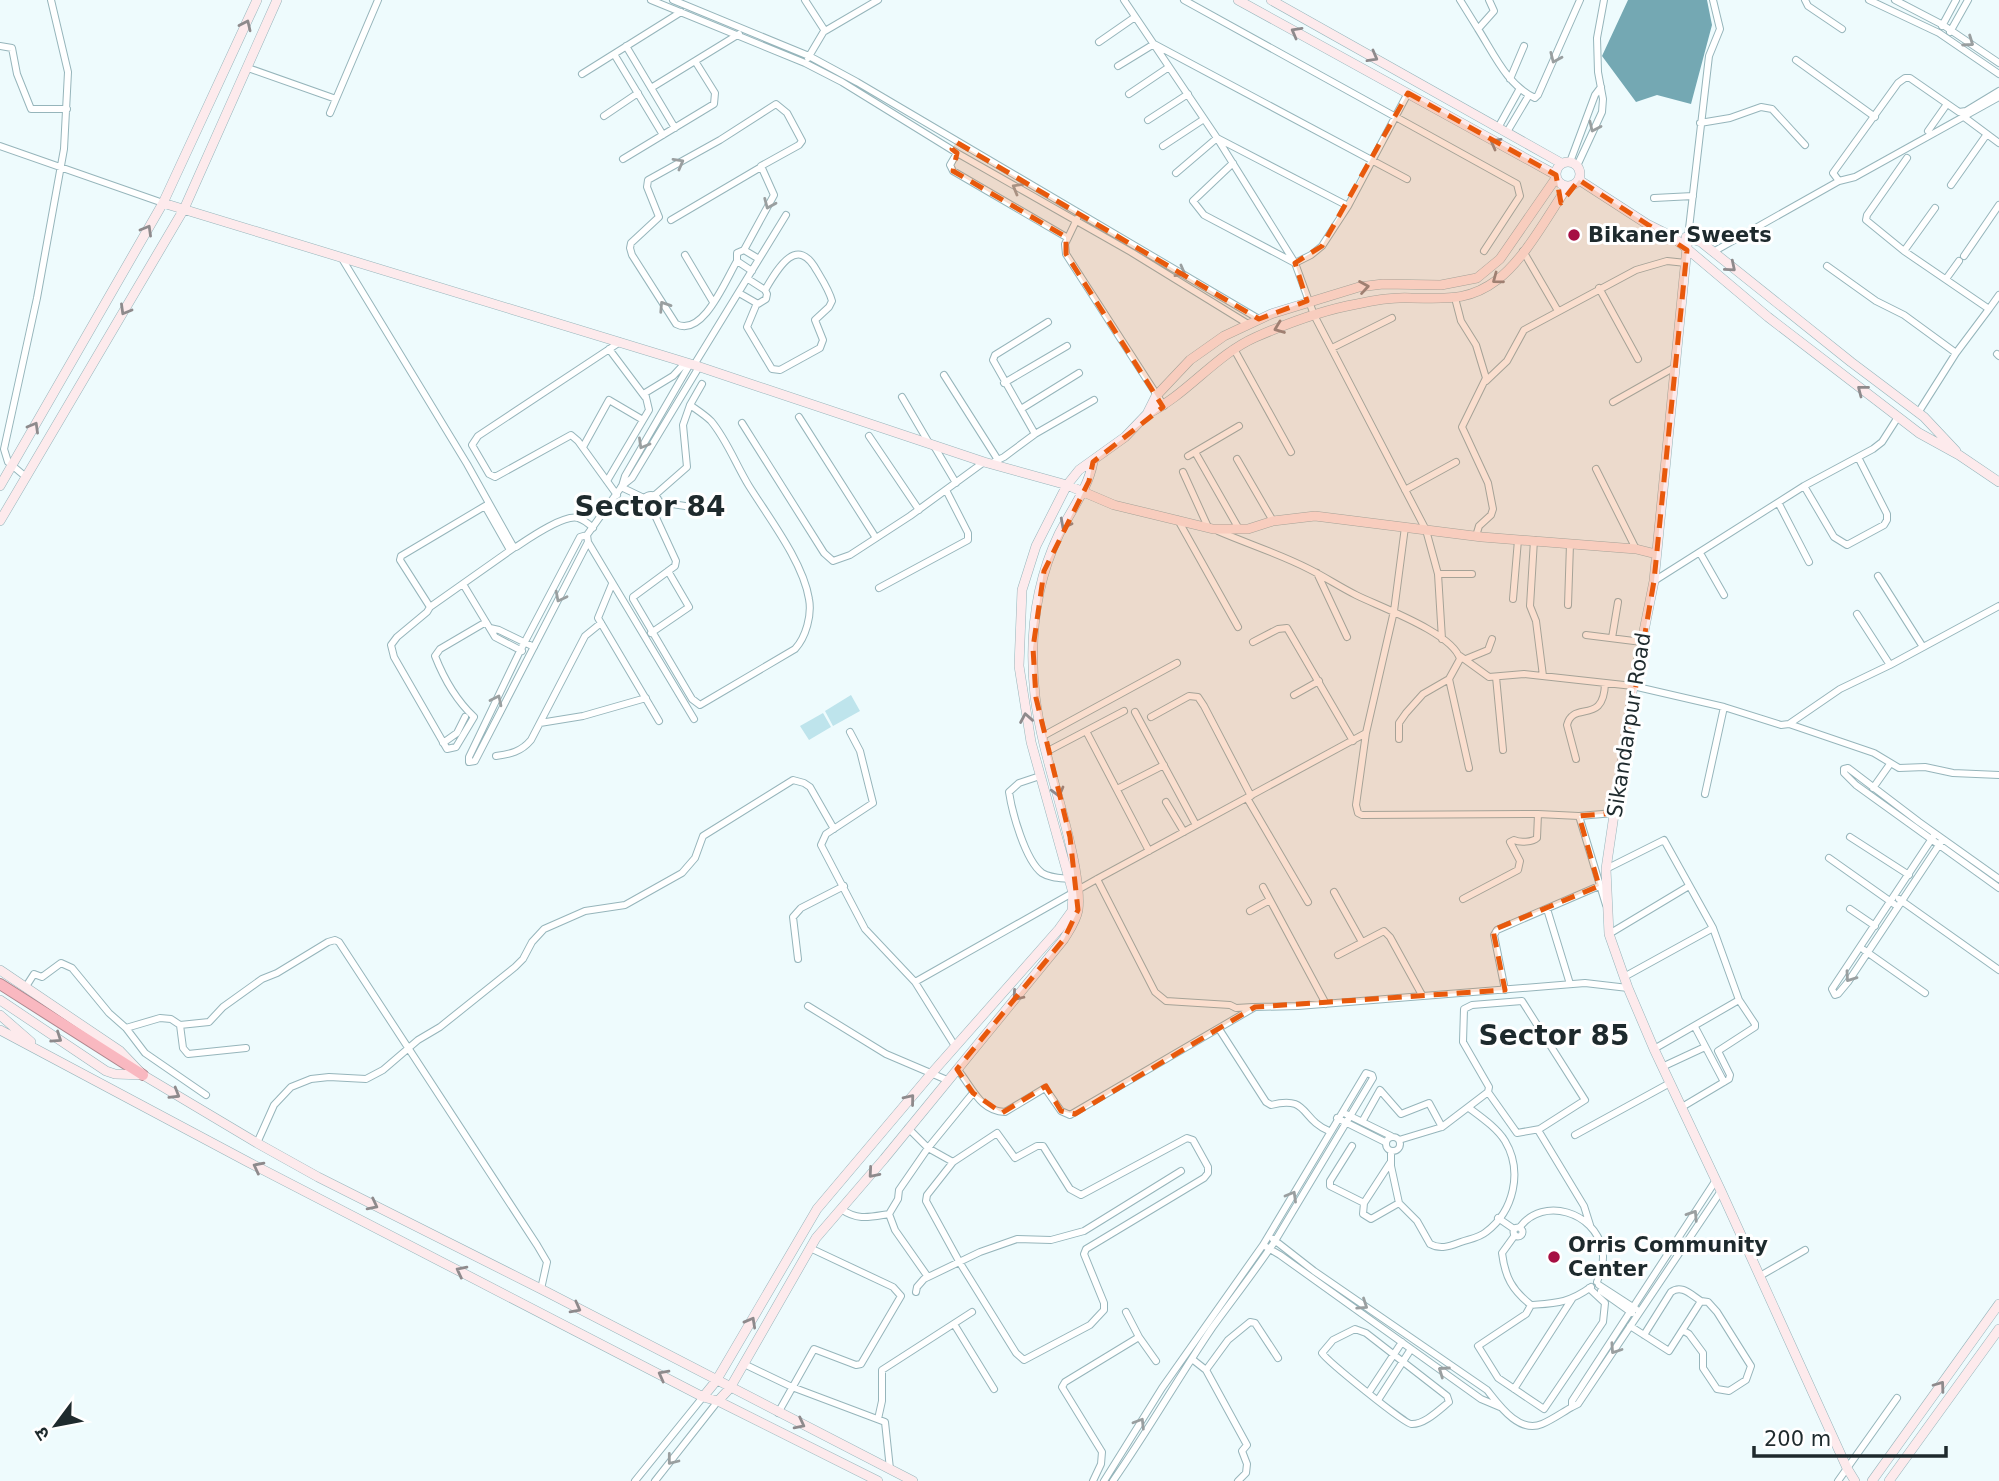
<svg xmlns="http://www.w3.org/2000/svg" width="1999" height="1481" font-family="'DejaVu Sans','Noto Sans Devanagari',sans-serif">
	<style>
		.green { fill: #bee4ec }
		.water { fill: #74a8b3 }
		.lines { fill: none; stroke-linecap: round; stroke-linejoin: round }
		.street-casing { stroke: #96b5bb; stroke-width: 8 }
		.secondary-casing { stroke: #96b5bb; stroke-width: 10 }
		.highway-casing { stroke: #ac868d; stroke-width: 12 }
		.street { stroke: #fff; stroke-width: 6 }
		.secondary { stroke: #fdeaec; stroke-width: 9 }
		.highway { stroke: #f9b8c0; stroke-width: 10 }
		.oneway { stroke: #8e8a8c }
		.oneway2 { stroke: #9a9fa0 }
		.marked { fill: #e8590c; fill-opacity: 0.2; stroke: #e8590c; stroke-width: 5; stroke-dasharray: 14 9; stroke-linejoin: round }
		.poi-dot { fill: #a60f43; stroke: #fff; stroke-width: 2.5 }
		.labels { text-anchor: middle; dominant-baseline: central; stroke-width: 6; stroke-linejoin: round; paint-order: stroke }
		.poi-label { font-size: 21px; font-weight: bold; fill: #1e2a2d; stroke: #fff; text-anchor: start }
		.street-label { font-size: 21px; fill: #1e2a2d; stroke: #fff }
		.district-label { font-size: 28px; font-weight: bold; fill: #1e2a2d; stroke: #fff }
	</style>
	<rect width="100%" height="100%" fill="#eefbfd"/>
	<path class="green" d="M851,695L860,711L833,726L825,711Z
		M823,713L831,727L809,740L800,726Z"/>
	<path class="water" d="M1628,0H1707L1712,25L1691,104L1657,95L1636,102L1602,56Z"/>
	<g class="lines">
		<g class="street-casing">
			<path id="street" d="M651,0L805,63L842,82L957,153L1131,252L1248,324
				M673,0L809,56L857,82L1259,319
				M805,0L825,31L878,0
				M1124,0L1217,138L1295,263L1314,315L1426,530L1438,574L1442,639
				M1184,0L1517,184L1520,196L1484,251
				M1460,0L1478,29
				M1489,0L1494,11L1478,29C1494,54 1507,85 1535,98L1538,95L1580,0
				M1805,0L1808,6L1842,29
				M1869,0L1939,33L1999,74
				M1895,0L1943,25L1999,63
				M1942,26L1956,0
				M1950,32L1968,0
				M1099,42L1135,17
				M0,46L12,48L17,74L31,109H67
				M626,46L675,128
				M614,54L663,135
				M808,58L824,31
				M1796,60L1875,117
				M1118,66L1154,44L1407,179
				M248,68L336,99
				M582,74L681,12
				M1510,79L1524,46
				M651,88L739,34
				M1129,94L1169,67
				M330,113L378,0
				M604,116L638,93
				M1964,117L1999,143
				M1148,120L1188,94
				M1700,123L1730,118L1761,107L1772,109L1805,145
				M1499,126L1519,90
				M1928,131L1947,104
				M1507,132L1529,95
				M0,146L163,203
				M1163,146L1204,119
				M957,153L950,165L953,171L1068,238
				M1907,158L1867,215L1866,220L1904,251L1935,208
				M623,159L714,104L715,93L695,61
				M1570,162L1595,95L1601,87
				M1233,163L1193,201L1204,215L1295,263L1311,255L1322,246L1348,206L1408,93
				M1577,166L1602,112L1603,99L1598,72L1597,38L1604,0
				M1176,173L1217,138L1348,206
				M1839,181L1833,173L1898,83L1905,78H1910L1959,112L1966,111L1999,91
				M1951,185L1987,134
				M1654,198L1693,196
				M1077,219L1065,244L1066,254L1164,406
				M671,220L761,167
				M1688,237L1709,56L1720,29L1713,0
				M1523,251L1558,311
				M1904,251L1989,309L1999,295
				M1713,252L1839,181L1855,177L1999,97
				M685,255L713,302
				M1964,256L1999,205
				M341,257L467,464L513,546L516,547C528,539 564,514 578,518C584,520 589,524 593,528
				M737,261C726,279 703,338 676,324L632,255L630,248L631,243L659,217L647,187L648,180L720,140L776,104L787,113L802,141L799,145L761,166L774,195L744,250
				M1827,266L1876,301L1904,315L1956,353L1989,309
				M752,271L737,261V253L744,250L759,259
				M1946,279L1959,261
				M1599,288L1638,359
				M739,293L758,304L766,299L767,294L765,290L748,279
				M1455,298L1461,321L1476,345L1486,378L1462,427L1488,483L1493,509L1491,515L1479,526L1476,536
				M757,303L747,327L772,369L780,370L820,348L823,340L815,320L829,307L832,301C829,290 823,281 817,271C797,234 778,268 765,290
				M1332,348L1392,318
				M609,349L645,397
				M1234,349L1291,452
				M1997,354L1999,356
				M690,364L625,476L622,486L632,478L699,367
				M694,365L786,215
				M944,375L998,460
				M1486,381L1507,361L1524,330L1636,270L1667,261L1686,263
				M1004,383L1067,346
				M902,397L929,443
				M1613,402L1675,367
				M1021,409L1079,373
				M1918,413L1956,353
				M799,417L876,538
				M742,423L824,553L833,561L850,555L910,516L984,462
				M1035,434L993,360L995,355L1048,322
				M869,436L919,510
				M934,446L956,483
				M583,447L609,400L643,420
				M1195,452L1239,529
				M1188,456L1239,426
				M1237,459L1273,521
				M990,464L1004,457L1035,434L1094,400
				M1596,469L1636,549
				M1183,472L1208,527
				M26,477L8,462L4,449L37,298L64,149L68,72L51,0
				M607,481L649,410L645,393L673,376L685,363
				M1804,486L1834,537L1847,545L1884,525L1887,520V514L1859,459
				M621,487L644,498
				M1405,490L1456,462
				M643 503a8 8 0 1 1 16 0a8 8 0 1 1-16 0Z
				M617,495L578,441L571,435L495,477L489,474L472,445L478,436L620,342
				M655,495L687,467L683,425L690,405L702,384
				M659,502L698,508
				M1779,504L1809,562
				M653,511L676,561L675,566L633,597V599L692,699L700,705L795,649C806,637 812,615 809,599C803,562 769,518 749,486C736,465 727,440 711,421C705,415 697,410 690,405
				M1178,520L1238,627
				M1405,527L1394,611L1366,733L1356,805L1358,813L1362,815L1538,814L1579,816L1614,813
				M1218,531C1248,544 1280,554 1309,569C1325,577 1340,587 1356,595C1380,607 1453,633 1460,659L1449,679L1423,694L1406,713L1399,723V739
				M587,535L588,542L475,761L469,762V757L520,651L580,537L587,535L622,486
				M1534,540L1530,606L1536,621L1543,676
				M588,542L694,719
				M1700,553L1724,595
				M1317,573L1347,637
				M1438,574H1472
				M1878,576L1923,647
				M1654,581L1804,486L1873,449L1882,442L1898,417
				M463,584L495,637L522,651
				M612,584L598,618L659,721
				M879,588L968,540V533L946,490
				M1513,599L1518,540
				M1568,605L1570,544
				M430,607L400,560L401,556L485,506L510,550
				M1857,614L1890,665
				M486,622L440,649L435,656C444,679 456,700 474,717L456,747L447,749L394,657L391,645L397,637L427,612L430,607L515,547
				M490,628L499,630L534,647
				M651,633L689,607L668,571
				M1586,635L1642,642
				M1612,638L1618,602
				M1253,642L1278,629L1287,628L1353,741
				M1460,656L1489,677L1524,674L1633,686L1724,707L1781,725L1789,724L1840,689L1890,665L1999,606
				M1466,659L1488,650L1492,639
				M1496,677L1503,750
				M1449,679L1469,768
				M1294,695L1319,681
				M1135,712L1196,825
				M1151,717L1189,696L1198,697L1204,706L1251,796
				M540,723L583,716L646,698
				M1789,724L1874,753L1899,768L1925,767L1953,773L1999,775
				M1086,731L1149,851
				M850,732L860,751L873,803L826,834L821,845L865,929L915,982L1097,879L1366,733
				M1043,736L1177,663
				M443,743L457,733L465,717
				M1046,752L1124,711
				M496,756C510,754 521,752 531,740L585,636L601,623
				M1576,759L1567,725C1573,700 1604,726 1605,683
				M1844,769V773L1856,785L1999,888
				M1844,769L1848,768L1919,822L1999,879
				M1040,776L1019,783L1009,792C1012,812 1025,860 1042,873C1050,878 1059,878 1069,879
				M1873,788L1890,764
				M1117,789L1164,765
				M1705,794L1724,707
				M1247,798L1308,902
				M1166,802L1184,832
				M1579,816L1606,905
				M1935,834L1832,989L1835,995L1838,994L1848,982L1943,839
				M1850,837L1909,875
				M1829,858L1894,904
				M1606,869L1664,840L1713,928L1739,1000L1755,1024V1027L1718,1051L1730,1075L1729,1079L1682,1107
				M1097,879L1155,992L1166,1001L1230,1005L1236,1008L1253,1007
				M1263,887L1326,1004
				M1334,892L1362,942
				M1463,899L1518,870L1520,861L1510,842L1514,840C1520,843 1533,842 1537,838L1538,814
				M1899,899L1999,970
				M1547,909L1570,984
				M1850,909L1875,926
				M1250,911L1270,900
				M1609,934L1689,886
				M1864,950L1925,993
				M1338,955L1384,931L1390,937L1422,995
				M798,959L793,917L801,908L844,886
				M1624,977L1713,928
				M915,982L955,1046
				M25,988L34,974L42,977L61,963L72,968L109,1013L126,1028L160,1018L171,1019L180,1025L209,1022L223,1007L262,979L277,973L328,942L335,940L339,942L537,1245L547,1262L541,1289
				M1505,990L1494,935L1497,930L1599,886
				M808,1006L886,1054L947,1080
				M180,1025L183,1048L188,1054L246,1048
				M1695,1027L1724,1082
				M126,1028L145,1053L206,1095
				M1221,1032L1266,1102L1271,1105C1309,1095 1300,1119 1329,1131
				M1654,1049L1739,1000
				M1662,1067L1705,1047
				M957,1069C972,1086 979,1111 1005,1112L1045,1088L1061,1111L1070,1115L1255,1007L1298,1006L1585,983L1628,988
				M1488,1092L1517,1133L1540,1129
				M1346,1114L1391,1136
				M1337,1118L1385,1142
				M1362,1122L1380,1090L1401,1114L1429,1103L1442,1127
				M908,1128L928,1148L953,1162
				M997,1133L1015,1158L1037,1146H1043L1070,1189L1081,1195L1187,1138L1193,1140L1208,1167V1173L1204,1178L1086,1249L1084,1254L1104,1303V1310L1090,1325L1024,1360L1016,1353L960,1263L926,1201L927,1195L953,1162Z
				M1575,1135L1670,1083
				M1386 1144a7 7 0 1 1 14 0a7 7 0 1 1-14 0Z
				M1399,1140L1442,1127L1488,1092L1489,1087L1463,1042L1464,1009L1472,1005L1522,1001L1585,1100L1538,1130L1584,1206L1590,1225
				M257,1143L274,1105L291,1087L311,1079L329,1077L366,1079L383,1070L418,1040L440,1027L515,967L523,959L532,942L544,929L585,911L625,905L682,873L695,858L703,836L793,780L804,783L810,787L834,829
				M1352,1146L1330,1181V1186L1364,1203
				M1391,1151V1166L1399,1203L1417,1221L1430,1244C1441,1250 1450,1246 1461,1242C1469,1239 1479,1238 1486,1232C1514,1211 1523,1171 1505,1141C1497,1128 1481,1117 1469,1108
				M1390,1163L1364,1203L1363,1214L1371,1219L1399,1203
				M1716,1180L1572,1401V1407L1578,1404L1721,1191
				M841,1209C858,1221 870,1217 889,1214
				M1498,1218L1514,1229
				M1520,1227C1543,1196 1595,1212 1602,1249C1605,1260 1601,1271 1597,1282
				M1513.5 1232a4.5 4.5 0 1 1 9 0a4.5 4.5 0 1 1-9 0Z
				M1515,1235L1502,1253C1505,1277 1512,1290 1531,1305L1526,1314L1478,1346L1498,1378L1544,1409L1603,1322L1605,1303L1589,1288
				M1273,1239L1314,1271L1487,1390C1499,1405 1519,1434 1542,1424C1552,1420 1563,1412 1572,1407
				M1760,1276L1805,1250
				M928,1277L895,1230L889,1214L898,1199L899,1190L928,1148L973,1093
				M1599,1285L1636,1309
				M1601,1291L1632,1313
				M916,1292L917,1287L924,1279L980,1252L1017,1239L1051,1240L1084,1231L1181,1171
				M1531,1305C1556,1303 1569,1303 1591,1287
				M954,1324L994,1389
				M1630,1326L1669,1351L1701,1301L1708,1302L1717,1312L1751,1366L1746,1380L1729,1391L1717,1389L1703,1368V1353L1689,1334L1684,1331
				M1355,1329L1366,1333L1447,1396L1449,1402C1439,1410 1424,1425 1411,1424C1405,1424 1327,1361 1322,1353L1333,1340Z
				M1644,1335L1671,1292C1682,1284 1691,1295 1701,1301
				M1139,1337L1156,1361
				M1192,1359L1206,1370L1247,1445L1242,1451L1247,1464L1246,1473L1238,1481
				M744,1364L792,1387L885,1422L890,1469
				M1206,1370L1228,1340L1250,1322L1255,1323L1278,1358
				M1514,1389L1572,1299
				M1369,1392L1402,1342
				M1378,1400L1411,1349
				M778,1413L814,1349L856,1365L861,1364L901,1296L893,1287L810,1248
				M878,1419L882,1401V1370L972,1312
				M635,1481L703,1397
				M655,1481L718,1401
				M1093,1481L1101,1464L1102,1452L1062,1387L1065,1382L1139,1337L1126,1312
				M1104,1481L1162,1388L1263,1245
				M1113,1481C1148,1431 1178,1378 1212,1328C1233,1299 1255,1271 1275,1241L1373,1078L1372,1075L1366,1073L1263,1245L1280,1255L1481,1399L1500,1407
				M1838,1481L1897,1398"/>
		</g>
		<g class="secondary-casing">
			<path id="secondary" d="M1238,0L1556,175
				M1271,0L1561,163
				M1556 174a12 12 0 1 1 24 0a12 12 0 1 1-24 0Z
				M1579,180L1647,224L1673,237L1768,317L1919,433L1959,455L1999,482
				M163,203L694,365L984,462L1067,485L1114,505L1213,529H1248L1273,521L1315,516L1482,537L1636,549L1656,554
				M1686,237L1701,242L1851,362L1924,417L1956,451
				M1688,237L1654,581L1633,686L1606,869L1609,934L1628,988L1654,1049L1721,1191L1847,1468L1855,1481
				M1147,414C1187,395 1215,355 1256,337C1288,323 1323,310 1357,304C1375,300 1393,297 1411,298C1444,298 1468,302 1497,280C1525,259 1548,215 1568,186
				M0,486L163,203L257,0
				M0,521L184,209L277,0
				M0,970L120,1051L143,1075L257,1143L318,1177L541,1289L913,1481
				M0,1000L106,1071L115,1074L143,1075
				M0,1015L31,1042
				M0,1030L248,1162L703,1397L718,1401L878,1481
				M703,1397L716,1381L817,1209L931,1074L1059,929L1072,911L1073,893L1031,742L1019,666L1022,590L1036,546L1067,485L1079,470L1125,437L1147,414L1156,396L1190,360L1224,336L1271,314L1359,287L1383,284L1441,285L1477,278L1500,259L1556,178
				M718,1401L730,1388L816,1238L884,1159L1064,939C1070,929 1076,921 1078,910C1080,895 1077,882 1075,868C1065,810 1042,754 1035,696C1029,641 1035,584 1059,534C1071,510 1088,489 1093,462
				M1872,1481L1999,1304
				M1889,1481L1999,1329"/>
		</g>
		<g class="highway-casing">
			<path id="highway" d="M0,984L143,1075"/>
		</g>
		<use href="#street" class="street"/>
		<use href="#secondary" class="secondary"/>
		<use href="#highway" class="highway"/>
	</g>
	<defs><path id="oneway-chevron" d="M-2-3.5L2.5 0L-2 3.5" fill="none" stroke-width="1.6" stroke-linecap="round" stroke-linejoin="round" transform="scale(1.75)"/></defs>
	<g class="oneway">
		<use href="#oneway-chevron" transform="translate(246 25) rotate(-65)"/>
		<use href="#oneway-chevron" transform="translate(1296 32) rotate(-151)"/>
		<use href="#oneway-chevron" transform="translate(1373 57) rotate(29)"/>
		<use href="#oneway-chevron" transform="translate(1495 143) rotate(-151)"/>
		<use href="#oneway-chevron" transform="translate(147 230) rotate(-60)"/>
		<use href="#oneway-chevron" transform="translate(1731 267) rotate(40)"/>
		<use href="#oneway-chevron" transform="translate(1497 279) rotate(143)"/>
		<use href="#oneway-chevron" transform="translate(1364 287) rotate(-9)"/>
		<use href="#oneway-chevron" transform="translate(125 310) rotate(120)"/>
		<use href="#oneway-chevron" transform="translate(1279 328) rotate(159)"/>
		<use href="#oneway-chevron" transform="translate(1862 390) rotate(-142)"/>
		<use href="#oneway-chevron" transform="translate(34 427) rotate(-60)"/>
		<use href="#oneway-chevron" transform="translate(1065 524) rotate(118)"/>
		<use href="#oneway-chevron" transform="translate(1026 718) rotate(-100)"/>
		<use href="#oneway-chevron" transform="translate(1058 792) rotate(75)"/>
		<use href="#oneway-chevron" transform="translate(1017 996) rotate(130)"/>
		<use href="#oneway-chevron" transform="translate(57 1038) rotate(34)"/>
		<use href="#oneway-chevron" transform="translate(175 1094) rotate(31)"/>
		<use href="#oneway-chevron" transform="translate(910 1099) rotate(-51)"/>
		<use href="#oneway-chevron" transform="translate(258 1167) rotate(-153)"/>
		<use href="#oneway-chevron" transform="translate(873 1173) rotate(131)"/>
		<use href="#oneway-chevron" transform="translate(373 1205) rotate(27)"/>
		<use href="#oneway-chevron" transform="translate(461 1271) rotate(-153)"/>
		<use href="#oneway-chevron" transform="translate(576 1308) rotate(28)"/>
		<use href="#oneway-chevron" transform="translate(751 1322) rotate(-61)"/>
		<use href="#oneway-chevron" transform="translate(663 1375) rotate(-152)"/>
		<use href="#oneway-chevron" transform="translate(1940 1386) rotate(-54)"/>
		<use href="#oneway-chevron" transform="translate(800 1424) rotate(27)"/>
	</g>
	<g class="oneway2">
		<use href="#oneway-chevron" transform="translate(1969 42) rotate(35)"/>
		<use href="#oneway-chevron" transform="translate(1555 58) rotate(114)"/>
		<use href="#oneway-chevron" transform="translate(1594 127) rotate(115)"/>
		<use href="#oneway-chevron" transform="translate(679 163) rotate(-29)"/>
		<use href="#oneway-chevron" transform="translate(1017 188) rotate(-150)"/>
		<use href="#oneway-chevron" transform="translate(769 204) rotate(113)"/>
		<use href="#oneway-chevron" transform="translate(1181 272) rotate(29)"/>
		<use href="#oneway-chevron" transform="translate(664 306) rotate(-123)"/>
		<use href="#oneway-chevron" transform="translate(643 444) rotate(120)"/>
		<use href="#oneway-chevron" transform="translate(560 597) rotate(117)"/>
		<use href="#oneway-chevron" transform="translate(497 700) rotate(-64)"/>
		<use href="#oneway-chevron" transform="translate(1850 977) rotate(125)"/>
		<use href="#oneway-chevron" transform="translate(1292 1196) rotate(-60)"/>
		<use href="#oneway-chevron" transform="translate(1693 1215) rotate(-57)"/>
		<use href="#oneway-chevron" transform="translate(1363 1305) rotate(34)"/>
		<use href="#oneway-chevron" transform="translate(1615 1349) rotate(124)"/>
		<use href="#oneway-chevron" transform="translate(1443 1371) rotate(-145)"/>
		<use href="#oneway-chevron" transform="translate(1140 1423) rotate(-58)"/>
		<use href="#oneway-chevron" transform="translate(672 1460) rotate(128)"/>
	</g>
	<path class="marked" d="M1408,93L1556,175L1561,203L1579,180L1687,250L1654,581L1614,813L1579,816L1599,886L1493,930L1505,990L1255,1007L1075,1114L1061,1111L1046,1086L1002,1113L973,1093L957,1069L1064,939L1078,910L1070,837L1036,698L1033,648L1044,571L1089,481L1093,462L1163,407L1066,254V237L953,171L957,153L952,149L956,142L1259,319L1307,301L1295,263L1322,246Z"/>
	<g class="poi-dot">
		<circle cx="1574" cy="235" r="7"/>
		<circle cx="1554" cy="1257" r="7"/>
	</g>
	<g class="labels">
		<g class="poi-label">
			<text x="1588" y="235">Bikaner Sweets</text>
			<text x="1568" y="1245">Orris Community<tspan x="1568" dy="24">Center</tspan></text>
		</g>
		<g class="street-label">
			<text transform="translate(1629 725) rotate(-81)">Sikandarpur Road</text>
		</g>
		<g class="district-label">
			<text x="650" y="506">Sector 84</text>
			<text x="1554" y="1035">Sector 85</text>
		</g>
	</g>
	<g transform="translate(56 1425) rotate(238)" stroke="#ffffff" stroke-width="5" paint-order="stroke">
	<path d="M0-5L12 26L0 18L-12 26Z" fill="#1e2a2d"/>
	<text y="-10" font-size="19" font-weight="bold" text-anchor="middle" fill="#1e2a2d">उ</text>
	</g>
	<path d="M1754 1446v10h192v-10" fill="none" stroke="#1e2a2d" stroke-width="3.5"/>
	<text x="1764" y="1446" font-size="21" fill="#1e2a2d" stroke="#ffffff" stroke-width="5" paint-order="stroke">200 m</text>
</svg>
